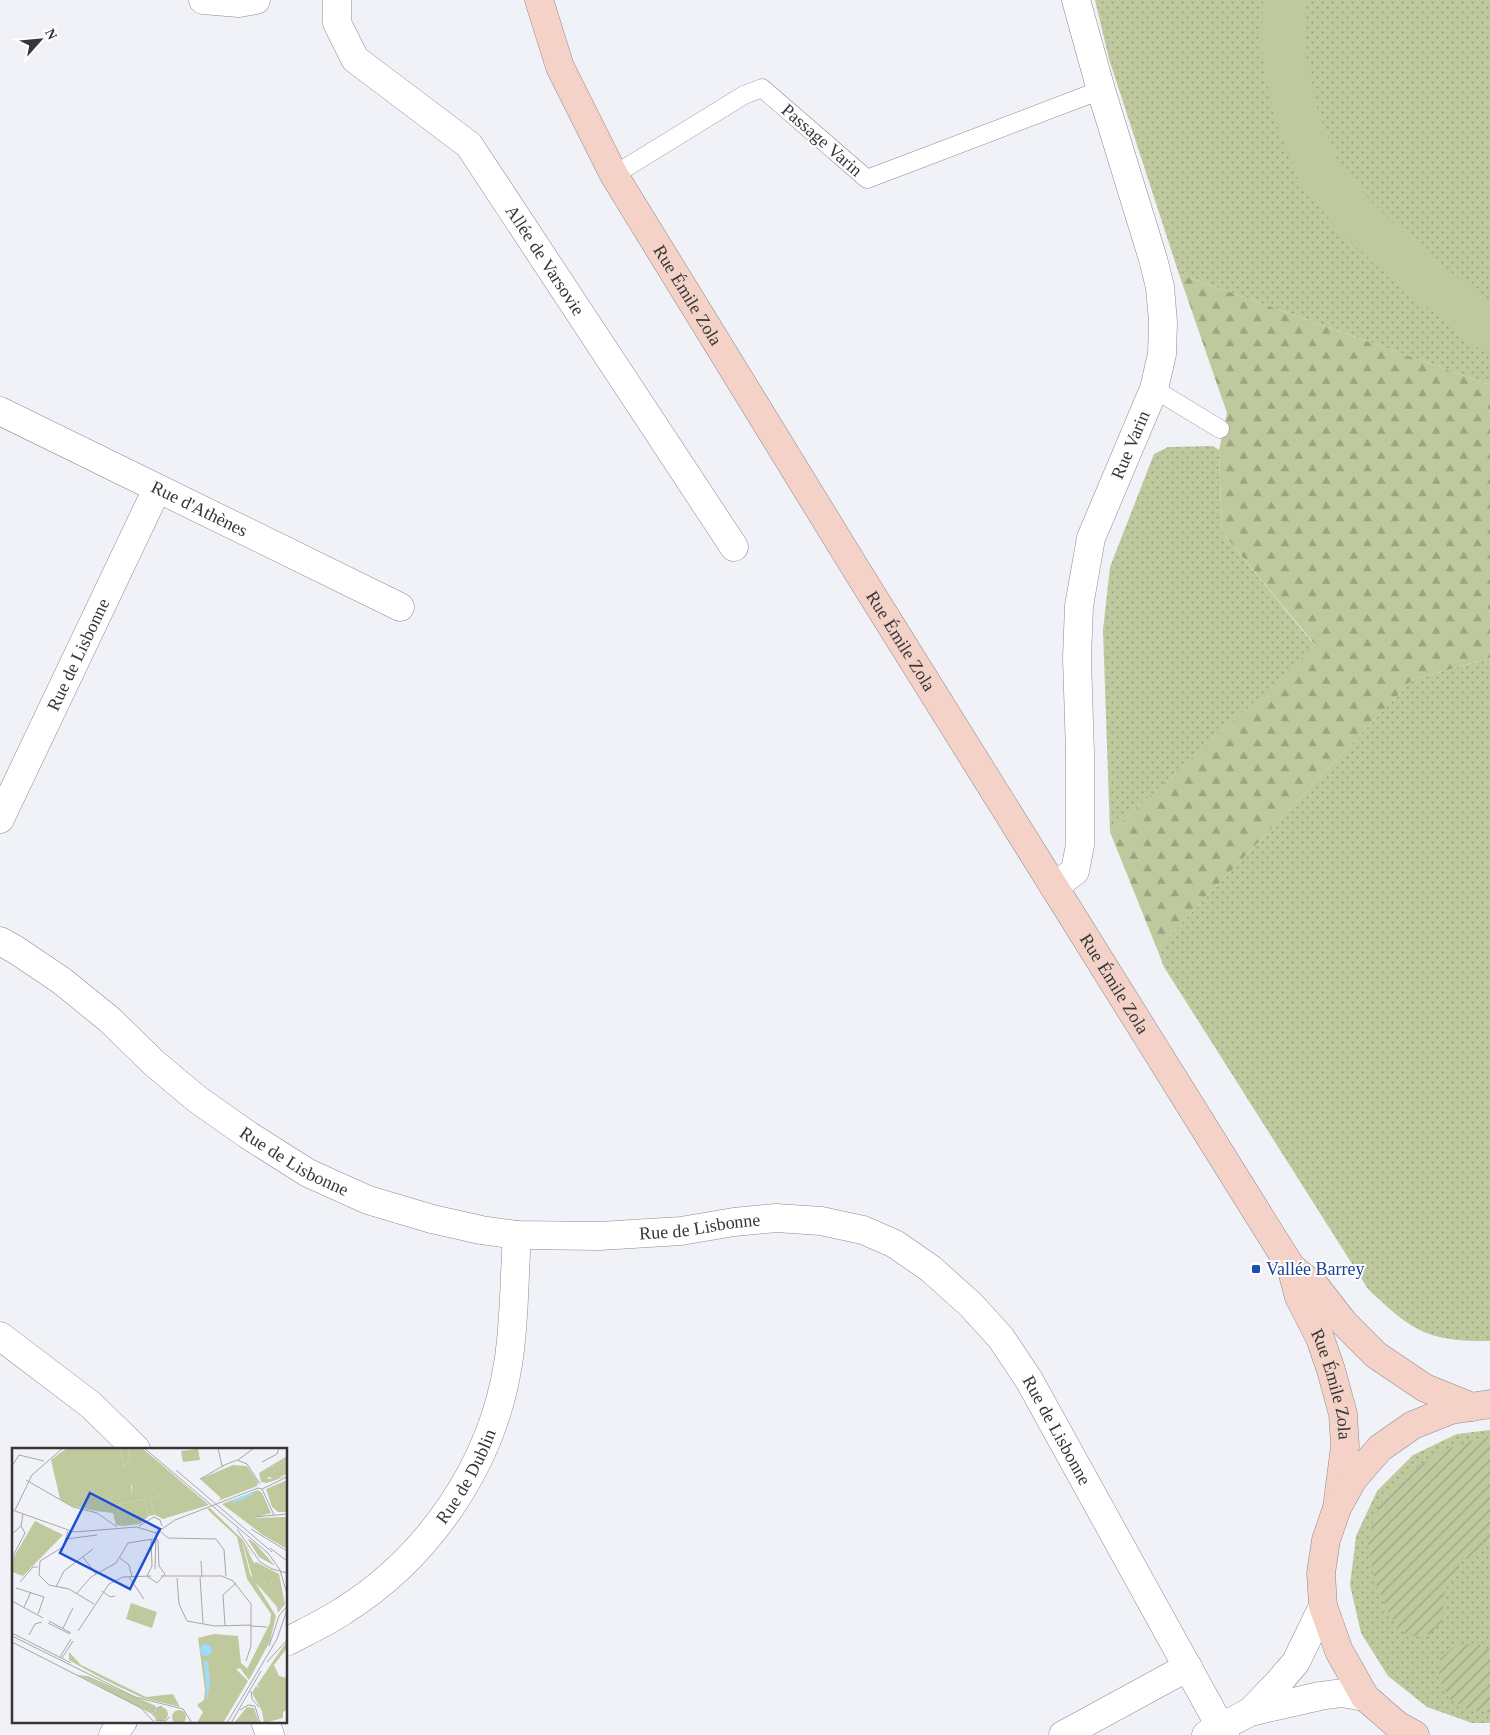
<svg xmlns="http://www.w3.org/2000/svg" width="1490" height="1735" font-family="'Times New Roman',serif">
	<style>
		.grass { fill: url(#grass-dots) }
		.forest { fill: url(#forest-firs) }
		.garden { fill: url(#garden-furrows) }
		.pitch { fill: #bfc99d }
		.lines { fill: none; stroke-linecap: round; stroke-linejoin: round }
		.service-casing { stroke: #8a8b91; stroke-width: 19 }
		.minor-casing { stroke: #8a8b91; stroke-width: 29 }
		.tertiary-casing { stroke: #8a8b91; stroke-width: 29 }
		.secondary-casing { stroke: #8a8b91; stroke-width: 29 }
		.service { stroke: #fff; stroke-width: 18 }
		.minor { stroke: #fff; stroke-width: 28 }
		.tertiary { stroke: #fff; stroke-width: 28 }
		.secondary { stroke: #f4d2c7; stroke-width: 28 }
		.transit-dot { fill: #1a4fb4; stroke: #fff; stroke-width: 2 }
		.labels { text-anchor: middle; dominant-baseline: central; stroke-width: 4; stroke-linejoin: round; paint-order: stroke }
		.street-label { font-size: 18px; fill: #363638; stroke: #fff }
		.transit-label { font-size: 18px; fill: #164399; stroke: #fff; text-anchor: start }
		.inset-river { fill: none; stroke: #9fdbfc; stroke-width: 2.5 }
		.inset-road { fill: none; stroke: #a6a7ab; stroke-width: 1 }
		.view { fill: #1d4ed8; fill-opacity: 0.15; stroke: #1d4ed8; stroke-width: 2.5 }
		.inset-edge { fill: none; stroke: #363638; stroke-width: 2.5 }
	</style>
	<defs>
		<pattern id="grass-dots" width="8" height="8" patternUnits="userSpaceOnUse" patternTransform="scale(1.25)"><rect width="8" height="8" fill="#bfc99d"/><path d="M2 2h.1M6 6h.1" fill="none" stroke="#9ca481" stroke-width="1.8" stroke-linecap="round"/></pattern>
		<pattern id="forest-firs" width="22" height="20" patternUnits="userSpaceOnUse" patternTransform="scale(1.25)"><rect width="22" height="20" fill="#bfc99d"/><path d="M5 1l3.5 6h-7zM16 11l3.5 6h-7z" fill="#9ca481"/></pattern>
		<pattern id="garden-furrows" width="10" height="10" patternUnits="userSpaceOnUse" patternTransform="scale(1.25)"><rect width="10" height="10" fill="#bfc99d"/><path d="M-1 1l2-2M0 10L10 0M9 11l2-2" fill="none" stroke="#9ca481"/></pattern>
	</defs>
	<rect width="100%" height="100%" fill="#f1f2f8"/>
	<path class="grass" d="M1095,0H1490V385L1179,274L1109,59Z
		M1213,446L1219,450L1222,532L1316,647L1110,832L1103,630L1110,567L1154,454L1168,447Z
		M1490,658V1341C1428,1342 1412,1331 1368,1289L1164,967L1157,949L1412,680Z
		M1490,1430V1723H1472L1427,1707L1388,1676L1361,1633L1350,1585L1356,1536L1377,1491L1413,1455L1457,1434Z"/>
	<path class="forest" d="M1179,274L1490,385V658L1412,680L1157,949L1110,832L1316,646L1222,532L1219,450L1227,413Z"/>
	<path class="garden" d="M1490,1438V1544L1462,1561L1445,1590L1442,1621L1430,1634L1408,1637L1391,1617L1375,1582L1368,1545L1374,1516L1393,1485L1437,1454L1470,1441Z
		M1475,1643L1490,1649V1712L1474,1711L1451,1700L1439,1681L1440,1659L1455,1646Z"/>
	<path class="pitch" d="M1263,0H1306L1304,46L1316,105L1336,159L1368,198L1417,245L1490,303V355L1477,347L1389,277L1336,228L1299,180L1274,117L1261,49Z"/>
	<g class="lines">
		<g class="service-casing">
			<path id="service" d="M614,175L744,95L762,88L867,179L1101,90
				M1154,389L1220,429"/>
		</g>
		<g class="minor-casing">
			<g id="minor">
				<path d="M203,0L239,3L256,0"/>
				<path id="s1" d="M337,0V23L355,59L469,145L734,547"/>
				<path id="s2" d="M0,411L400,607"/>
				<path id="s3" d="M0,819L157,489"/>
				<path id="s4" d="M1054,887L1075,871L1080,845V753L1077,658L1079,606L1091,538L1154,389L1162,354L1163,322L1160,287L1153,259L1101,90L1076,0"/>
				<path id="s5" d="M0,941L16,950L62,981L110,1020L154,1063L197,1099L248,1135L308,1173L368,1200L432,1219L481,1230L517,1235L600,1236L681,1231L734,1222L776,1218L821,1221L863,1230L895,1244L931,1269L971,1305L1001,1338L1029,1380L1225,1735"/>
				<path id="s6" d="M286,1642C305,1632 325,1623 343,1611C429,1557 492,1465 508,1364C515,1322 514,1278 517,1235"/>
				<path d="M113,1735L123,1721"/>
				<path d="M1063,1735L1188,1667"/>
			</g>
		</g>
		<g class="tertiary-casing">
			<path id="tertiary" d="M0,1336L91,1405L136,1449
				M1250,1712L1278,1683L1296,1662L1323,1606
				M265,1721L270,1735
				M1206,1735L1250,1712L1320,1696L1342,1693L1365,1697"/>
		</g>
		<g class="secondary-casing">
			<g id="secondary">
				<path id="s7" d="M539,0L560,67L614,175L859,574L1291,1267L1299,1297L1320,1338L1331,1370L1343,1414L1345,1446L1337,1508"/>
				<path d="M1291,1267L1316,1287L1344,1323L1376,1355L1425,1388L1472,1407"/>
				<path d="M1415,1735L1397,1725L1365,1697L1339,1651L1323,1606L1321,1573L1326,1540L1337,1508L1353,1479L1380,1448L1413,1425L1451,1410L1490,1404"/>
			</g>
		</g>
		<use href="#service" class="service"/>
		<use href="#minor" class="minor"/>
		<use href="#tertiary" class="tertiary"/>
		<use href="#secondary" class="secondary"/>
	</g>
	<rect class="transit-dot" x="1251" y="1264" width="10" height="10" rx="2.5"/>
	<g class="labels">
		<g class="street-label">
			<text transform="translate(822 140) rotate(41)">Passage Varin</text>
			<text stroke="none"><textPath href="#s1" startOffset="344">Allée de Varsovie</textPath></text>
			<text stroke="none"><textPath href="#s7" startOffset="332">Rue Émile Zola</textPath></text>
			<text stroke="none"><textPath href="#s4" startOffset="462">Rue Varin</textPath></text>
			<text stroke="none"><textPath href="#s2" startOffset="222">Rue d'Athènes</textPath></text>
			<text stroke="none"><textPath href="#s7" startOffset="738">Rue Émile Zola</textPath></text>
			<text stroke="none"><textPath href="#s3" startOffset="182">Rue de Lisbonne</textPath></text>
			<text stroke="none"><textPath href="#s7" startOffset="1142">Rue Émile Zola</textPath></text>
			<text stroke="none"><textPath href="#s5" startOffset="369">Rue de Lisbonne</textPath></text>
			<text stroke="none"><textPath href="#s5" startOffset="789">Rue de Lisbonne</textPath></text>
			<text stroke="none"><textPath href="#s7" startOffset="1601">Rue Émile Zola</textPath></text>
			<text stroke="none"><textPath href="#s5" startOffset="1239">Rue de Lisbonne</textPath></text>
			<text stroke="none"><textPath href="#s6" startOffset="250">Rue de Dublin</textPath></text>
		</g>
		<g class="transit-label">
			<text x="1266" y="1269">Vallée Barrey</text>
		</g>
	</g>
	<g transform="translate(12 1448)">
		<rect width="275" height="275" fill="#f1f2f8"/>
		<path d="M55,0H108L112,19L118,10L116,0H130L197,57L151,71L143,67L138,50L170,41L128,42L119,37L120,46L113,49L105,45L83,63L60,58L48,51L39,12ZM275,8V13L257,20L256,31L275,28L255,35L249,34L247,25ZM221,17L235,18L246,34L245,38L206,53L209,50L188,31ZM246,42L250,45L259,65L241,70L275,69V101L251,87L210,56ZM132,51L137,68L128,76L110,78L105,57ZM198,60L230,91L242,110L230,94L238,126L264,168L258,193L237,232L228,220L238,223L235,221L258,175L259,166L235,131L225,89L195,61ZM244,114L267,126L273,156L266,165L265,159L247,138L268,161L271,150L259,130L260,136L256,138L246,129L241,116ZM275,193V200L262,217L267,228L275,230V262L271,264V270L252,275L250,263L240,245L244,238L248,240L245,237ZM57,204L69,217L134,249L161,246L168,259L131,250L89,230L57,212ZM66,227L76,228L144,258L140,266ZM235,259L242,260L247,275H222ZM142 266a7 7 0 1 1 14 0a7 7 0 1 1-14 0ZM160 269a7 7 0 1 1 14 0a7 7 0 1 1-14 0Z" fill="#bfc99d"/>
		<path d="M108,0H116L118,10L112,19ZM275,13V26L262,31L252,27L257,20ZM140,31V42L161,33L171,41L138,50L143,67L137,68L132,51L105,57L110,78L104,77L101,65L83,63L105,45L109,44L113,48L120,46V36L127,35L128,42L133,41V34ZM235,90L244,96L263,118L247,109ZM230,92L253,136H260L258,129L266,132L271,150L268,161L241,132ZM202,186L226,188L229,215L238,223L235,229L229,220L224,221L236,233L211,275H185L191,264L185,257L192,252L193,242L186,190Z" fill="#bfc99d"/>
		<path d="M275,32V64H266L260,59L254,41Z" fill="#bfc99d"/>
		<path d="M56,0H60L46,10L47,23L69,48L82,55L101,45L110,37L108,0L113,31L109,40L84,56L70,52L44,20L46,7ZM186,1L188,12L171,14L169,3ZM23,73L51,87L11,128L0,124V112ZM119,155L145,164L140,180L114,171Z" fill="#bfc99d"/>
		<path d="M188 202a6 6 0 1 1 12 0a6 6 0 1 1-12 0ZM192,212L196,214L198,236L195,252Z" fill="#9fdbfc"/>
		<path class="inset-river" d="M221,54L241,45"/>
		<path class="inset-road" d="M132,0L256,105L268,122L275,146M206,0L210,18M226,12L242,0M250,14L265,6L267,0M0,18L7,7L32,13M210,18L225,12L235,16L248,36M164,22L260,104M188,31L211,18M14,32L61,59L85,65L105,79M250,41L262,67M0,62L62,84L125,79L144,85L163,72L246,40L250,41L275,29M3,62L20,27L51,0M242,69L275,66M127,78L142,69L148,72L150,78M225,81L248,114L260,121L275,125M239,81L275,103M56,83L51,99L28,113L27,127L37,137L57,141L82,156M148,83L156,90L204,91L212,102L214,128M0,86L9,78L11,66M54,91L85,87M139,91L140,118L135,128L145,135L153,126L147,118L146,92L142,91M258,100L275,113M71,109L84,126M0,110L13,85L9,78M108,110L117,117L120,129M189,113L190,129M143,121L144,86M149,128H210L221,133L239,156V198L234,213M117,129L132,151M188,129L191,175M165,130L167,156L175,173L203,178L239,177M8,134L21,119H26M44,139L52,123L81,101M4,140L32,149L26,166M90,143L98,149L103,148M65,145L79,129L104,115L116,95L141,91M0,153L31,170M12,159L19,144M37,173L59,185M36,175L58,186M213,178L211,147L224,135M239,178L255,179M51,180L61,160M66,183L97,136L111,129L139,128M0,185L59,215M17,187L23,176L30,174M0,188L123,249L171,261L180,275M0,194L129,260L143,275M257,198L267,168L275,158M48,209L59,191M50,210L61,193M255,214L275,192M239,243L240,251L247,259M228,262L236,257L243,258L248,275M141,268L142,261L150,258M143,272L153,273L158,269M215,275L265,191L275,162M219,275L249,223"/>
		<path class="view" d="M78,45L148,81L118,141L48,105Z"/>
		<rect width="275" height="275" class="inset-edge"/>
	</g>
	<g transform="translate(40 40) rotate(63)" stroke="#ffffff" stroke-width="4" paint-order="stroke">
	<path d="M0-4L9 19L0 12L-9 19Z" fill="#363638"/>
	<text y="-8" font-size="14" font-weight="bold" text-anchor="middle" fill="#363638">N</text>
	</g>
</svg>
